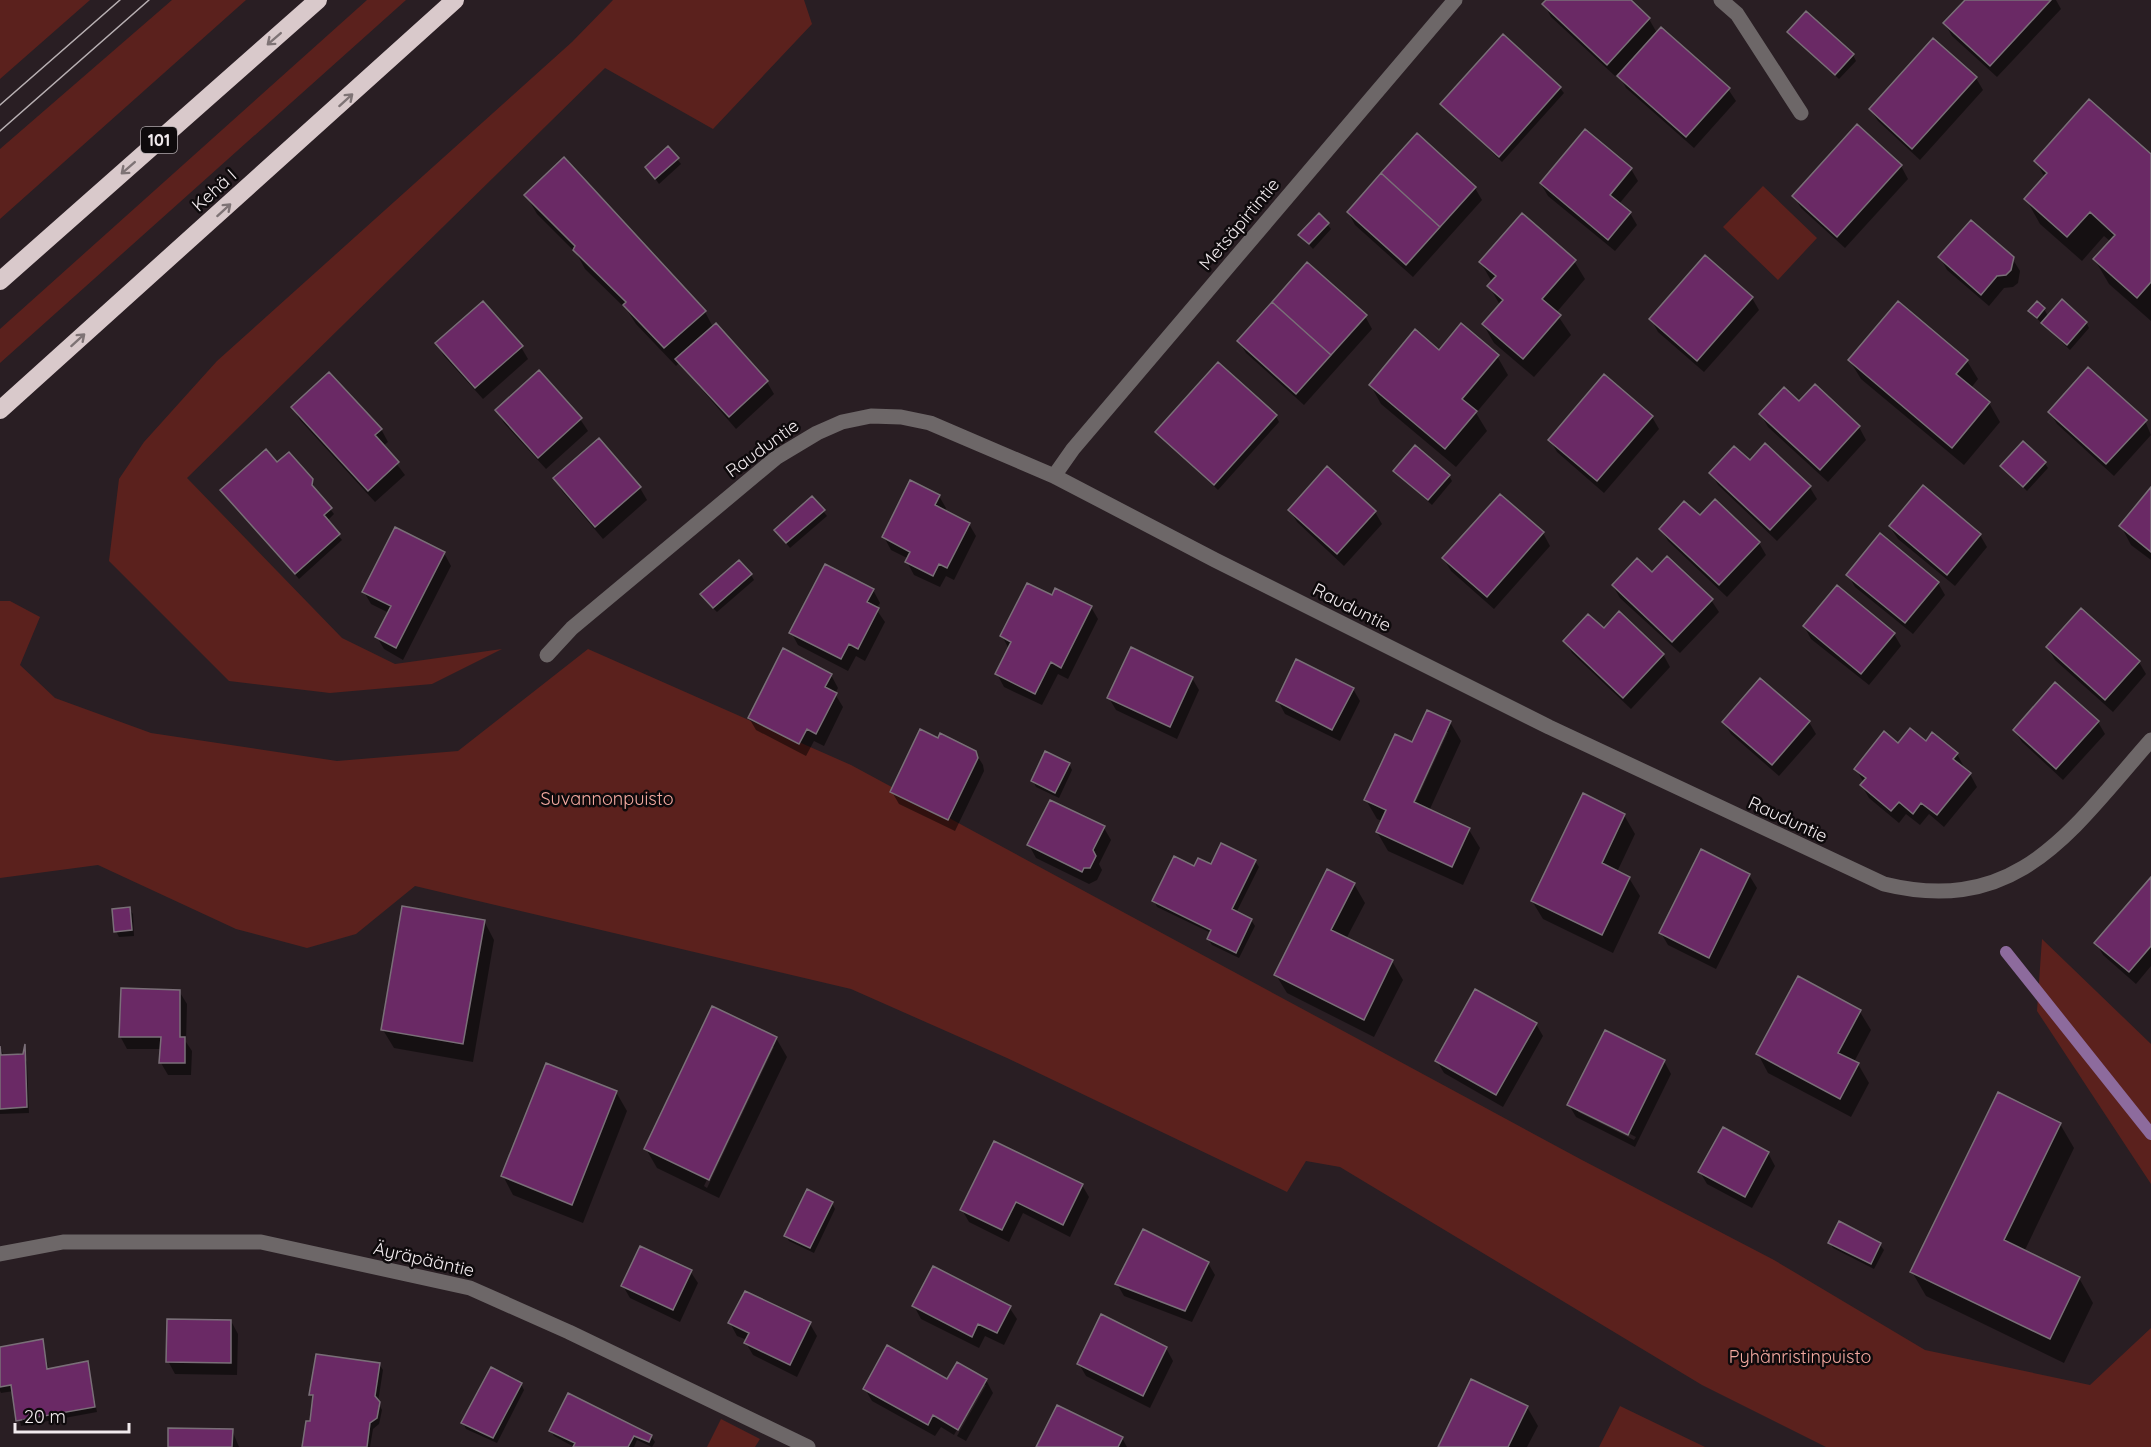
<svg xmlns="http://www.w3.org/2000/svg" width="2151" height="1447" font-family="Quicksand,sans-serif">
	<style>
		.green { fill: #5b211d }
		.shadow { fill: #0007; fill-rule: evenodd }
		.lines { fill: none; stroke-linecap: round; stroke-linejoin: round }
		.stream { stroke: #8d6b9d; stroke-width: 12 }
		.building { fill: #6a2965; stroke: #7a6f78; stroke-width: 1.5 }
		.minor { stroke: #6d6768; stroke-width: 15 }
		.highway { stroke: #d9c9cb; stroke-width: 18 }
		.tram { stroke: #b8b0b3; stroke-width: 1.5 }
		.oneway { stroke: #7e7375 }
		.labels { text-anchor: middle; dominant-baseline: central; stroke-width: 5; stroke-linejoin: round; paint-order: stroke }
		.shield { fill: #0e0a0c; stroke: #ada7aa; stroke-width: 1.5 }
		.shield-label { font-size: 16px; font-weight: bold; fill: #f1eaed }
		.street-label { font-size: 18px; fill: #f1eaed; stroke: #0e0a0c }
		.park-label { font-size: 18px; fill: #f5aaa1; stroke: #0e0a0c }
	</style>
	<rect width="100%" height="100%" fill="#291e23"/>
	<path class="green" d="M0,0H90L0,79Z
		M172,0H246L0,219V149Z
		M367,0H406L0,363V329Z
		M613,0H804L812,24L713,129L605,68L187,478L342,638L395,664L502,649L432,684L330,693L229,681L109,561L119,479L144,442L217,361L572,42Z
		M1763,186L1817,238L1778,280L1723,227Z
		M0,601H10L40,617L20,665L55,698L151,733L337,761L458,751L588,649L851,765L1582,1160L1774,1260L1925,1350L2090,1385L2151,1328V1447H1826L1702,1385L1340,1167L1306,1161L1287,1192L1007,1058L851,989L415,886L356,934L307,948L236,929L98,865L0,878Z
		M2042,939L2151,1044V1184L2037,1011Z
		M1620,1406L1705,1447H1599Z
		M721,1419L760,1439L755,1447H707Z"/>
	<path class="shadow" d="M1548,0H1628L1649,19L1657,33L1728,89L1736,101L1694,148L1626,88L1618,73L1615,76L1551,17L1544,4Z
		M1967,0H2056L2061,9L1997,77L1952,36L1945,24Z
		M1789,32L1853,55L1856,61L1839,79Z
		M1933,40L1976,78L1983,90L1920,160L1878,121L1870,109Z
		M1560,88L1564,93L1502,162L1442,104Z
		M1857,127L1901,166L1908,179L1845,248L1801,208L1794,196Z
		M2151,156V321L2109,284L2095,260L2111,242L2104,236L2082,261L2040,224L2026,199L2045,178L2036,161Z
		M677,159L681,164L659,184L647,167Z
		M1631,169L1638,181L1619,204L1630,213L1637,225L1615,251L1548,196L1541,184Z
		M1475,188L1482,200L1413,277L1355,225L1348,212Z
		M526,195L705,312L713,327L716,325L767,382L774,394L736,429L679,363L676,366L636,324L627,310L585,269L577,254L537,214Z
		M1327,224L1331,229L1313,249L1300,235Z
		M1940,257L2012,258L2020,271L2018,283L2013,287L2004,288L1989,306L1947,270Z
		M1574,261L1585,279L1556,313L1571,335L1534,377L1494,343L1483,324L1500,305L1489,286L1492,282L1481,263Z
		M1752,298L1759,310L1704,372L1658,332L1651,319Z
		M2044,309L2048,316L2086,322L2089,328L2070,350L2029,311Z
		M1365,316L1372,329L1304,405L1246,353L1239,341Z
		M437,344L521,347L528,359L483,399L444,356Z
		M1440,352L1497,356L1508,375L1476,413L1487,431L1456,467L1381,404L1371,386Z
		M1850,361H1967L1978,379L1971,388L1989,403L2000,422L1964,465L1861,379Z
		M1815,386L1859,427L1866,440L1828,482L1768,427L1761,415L1799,403Z
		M293,408L381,429L388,442L383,446L405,475L375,502L300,420Z
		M497,411L580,419L588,431L546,469L504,423Z
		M2050,412L2145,421L2151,435L2114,476L2057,424Z
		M1276,416L1279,422L1218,490L1157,432Z
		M1652,417L1659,429L1604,493L1557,452L1550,440Z
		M599,440L640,488L647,500L603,539L562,491L555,479Z
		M1750,462L1809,486L1817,499L1777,541L1718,485L1711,473Z
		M2044,462L2048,468L2027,491L2002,466Z
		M277,464L312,480L315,490L334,514L327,521L342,540L299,579L222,491Z
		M1395,471L1449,476L1452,481L1432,505Z
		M2151,489V560L2131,545L2121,526Z
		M939,496L946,508L945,511L969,524L976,536L954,580L946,576L940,587L914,575L907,562L909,559L891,550L884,537Z
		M1500,496L1543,533L1550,546L1494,609L1451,571L1444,559Z
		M1290,510L1375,512L1382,524L1344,566L1297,522Z
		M823,511L827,516L790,548L776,530Z
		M1700,518L1759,543L1766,555L1727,597L1668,541L1661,529Z
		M1890,527L1980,535L1987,547L1955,586L1898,539Z
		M444,553L451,566L403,660L384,649L377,637L389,613L371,604L364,592Z
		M1652,574L1711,600L1719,612L1680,653L1620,598L1613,586Z
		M751,575L754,580L717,612L705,600Z
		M1848,575L1938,583L1945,595L1913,634L1855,587Z
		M1837,587L1894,634L1901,646L1869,685L1811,639L1804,626Z
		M873,590L880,603L876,609L885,622L865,661L856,656L848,671L798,645L791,632Z
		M1052,597L1091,607L1098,619L1068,679L1058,674L1042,705L1004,687L997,674L1009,649L1002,636Z
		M1604,630L1663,654L1670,667L1631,709L1572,653L1565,641Z
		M2048,648L2139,662L2146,674L2113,712L2055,660Z
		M831,675L838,688L835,694L843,707L824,746L814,741L806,756L756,730L749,718Z
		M1192,678L1199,690L1177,739L1116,710L1109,698Z
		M1353,689L1360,701L1340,741L1285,714L1278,701Z
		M1450,722L1461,741L1429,811L1469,830L1480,848L1463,885L1388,851L1377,832L1382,821L1377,819L1366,800L1413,744ZM1445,732H1448L1412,810L1409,808Z
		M1723,722H1809L1816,734L1779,776L1731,734Z
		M2098,722L2105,734L2063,780L2022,742L2014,730Z
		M1933,734L1957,754L1964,767L1963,769L1970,774L1977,787L1944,827L1929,814L1920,825L1906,814L1899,823L1869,798L1862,786L1864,783L1856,769L1926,743Z
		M939,740L975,752L983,765L984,771L955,831L899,804L892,792Z
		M1069,764L1072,770L1059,798L1036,787L1033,781Z
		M1624,815L1635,834L1617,872L1629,878L1640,896L1613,953L1543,919L1532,901Z
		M1104,828L1111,840L1099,864L1102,870L1097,880L1089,884L1036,858L1029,845Z
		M1701,851L1749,875L1757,888L1716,969L1668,945L1661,933Z
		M1255,861L1259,867L1236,913L1251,920L1255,926L1239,958L1212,945L1208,939L1211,933L1157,907L1154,901L1211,866Z
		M2151,879V966L2136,984L2103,955L2096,943Z
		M1354,884L1365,903L1346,939L1392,961L1403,980L1374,1037L1287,993L1276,975Z
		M129,909L133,914L134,936L119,937L116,931Z
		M484,921L494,940L473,1062L394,1048L383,1030Z
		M1799,978L1860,1012L1871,1030L1854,1062L1858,1064L1869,1083L1851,1117L1768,1073L1758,1054Z
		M179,991L187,1004L186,1042L192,1051L191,1075H168L161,1063V1049H127L120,1036Z
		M1536,1024L1543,1036L1503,1107L1444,1073L1437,1061Z
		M776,1038L787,1057L719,1198L657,1168L646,1149ZM770,1047H774L707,1188L704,1186Z
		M0,1047L4,1056H24L27,1062L29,1113L0,1114Z
		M1664,1061L1671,1074L1635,1147L1576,1117L1569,1105ZM1578,1108L1636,1137L1634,1140L1578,1112Z
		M616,1092L627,1111L583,1223L513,1195L503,1176Z
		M2060,1124L2074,1148L2024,1252L2079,1278L2093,1303L2064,1363L1926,1296L1912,1272Z
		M1768,1153L1775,1166L1752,1208L1707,1184L1700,1172Z
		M1082,1185L1089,1197L1070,1237L1023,1213L1009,1242L969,1222L962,1210Z
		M832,1203L835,1209L814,1253L789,1241L786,1236Z
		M1840,1224L1880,1245L1884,1250L1874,1269L1833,1248L1830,1243Z
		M1208,1263L1215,1275L1192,1322L1124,1296L1117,1284Z
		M690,1271L698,1283L680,1322L630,1298L623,1286Z
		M914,1306L1009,1307L1017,1319L1004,1345L985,1336L979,1348L921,1319Z
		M231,1321L238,1334L237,1375L175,1374L168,1361Z
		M730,1323L810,1324L817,1336L797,1377L753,1355L746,1343L747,1340L737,1336Z
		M42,1340L49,1370L87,1362L97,1412L21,1426L14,1391L1,1393L0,1391V1349Z
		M1166,1348L1173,1361L1150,1408L1086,1376L1079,1364Z
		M379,1364L383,1370L378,1402L382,1410L379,1424L373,1429L370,1447H304L311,1423L314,1400L311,1395Z
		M986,1380L993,1393L966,1441L957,1436L986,1385H982L954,1435L941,1427L935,1436L872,1401L865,1389L948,1381Z
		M521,1384L524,1390L497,1443L466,1429L463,1423Z
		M1527,1407L1538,1426L1527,1447H1440Z
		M232,1430L239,1447H169Z
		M551,1431L651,1436L655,1442L652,1447L637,1440L634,1447H574L554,1436Z
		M1122,1438L1127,1447H1038Z"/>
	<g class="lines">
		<path class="stream" d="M2006,952L2151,1134"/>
	</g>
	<path class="building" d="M1546,0H1631L1650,18L1607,65L1542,4Z
		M1965,0H2051L1990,66L1943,23Z
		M1806,11L1854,54L1835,75L1787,32Z
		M1661,27L1730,88L1686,137L1617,76Z
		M1503,34L1561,87L1499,157L1440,104Z
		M1933,38L1977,77L1912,149L1869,109Z
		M2089,99L2151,154V282L2137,298L2093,259L2115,235L2090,212L2067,237L2024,199L2047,173L2034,161Z
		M1857,124L1902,165L1837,237L1792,196Z
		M1585,129L1632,168L1610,195L1631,212L1608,240L1540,183Z
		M1417,133L1476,187L1440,227L1381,173Z
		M668,146L679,158L655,179L645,167Z
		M564,157L706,311L664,348L623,305L626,302L573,250L575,246L524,195Z
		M1381,173L1440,227L1406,265L1347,212Z
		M1319,213L1329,223L1309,244L1298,235Z
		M1522,213L1576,260L1542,299L1561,315L1523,359L1482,324L1503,300L1487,286L1496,276L1479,262Z
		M1971,220L2014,257L2011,270L2006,275L1997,276L1981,295L1938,257Z
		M1705,255L1753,297L1697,361L1649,319Z
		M1307,262L1367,315L1331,355L1272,302Z
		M2062,299L2087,322L2067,345L2041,323Z
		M483,301L523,346L475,388L435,343Z
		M1898,301L1968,360L1956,374L1990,402L1952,448L1848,360Z
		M2037,301L2045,308L2037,318L2028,311Z
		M1272,302L1331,355L1296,394L1237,341Z
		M716,323L768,381L729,417L675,359Z
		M1461,323L1499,355L1462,399L1477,411L1445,449L1369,385L1415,329L1439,350Z
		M1218,362L1277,415L1214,485L1155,432Z
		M2088,367L2147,420L2106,464L2048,412Z
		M539,370L582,418L538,458L495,410Z
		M329,372L382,429L375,435L399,462L368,491L291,407Z
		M1604,374L1653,416L1597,481L1548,440Z
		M1815,384L1860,426L1820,470L1759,414L1784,387L1799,401Z
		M599,438L641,487L595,527L553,478Z
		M2023,441L2046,462L2023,487L2000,466Z
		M1765,443L1811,486L1770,530L1709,473L1734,446L1750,460Z
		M1415,445L1450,475L1428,500L1393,471Z
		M266,449L277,462L289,452L313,479L312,485L332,508L324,515L340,534L295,574L220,490Z
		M1327,466L1376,511L1337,554L1288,510Z
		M910,480L940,495L935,505L970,523L947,568L939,564L933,576L905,562L910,552L882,537Z
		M1923,485L1981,534L1947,575L1889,526Z
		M2151,487V552L2119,526Z
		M1500,494L1544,532L1487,597L1442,558Z
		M812,496L825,510L786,543L774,530Z
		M1715,499L1760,542L1719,585L1659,529L1684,501L1700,515Z
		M395,527L445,552L396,648L375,637L391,606L362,592Z
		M1880,533L1939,582L1905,623L1846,575Z
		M1667,556L1713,599L1672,642L1612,585L1637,558L1652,572Z
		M739,560L752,574L713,608L700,594Z
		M825,564L874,589L867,602L879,608L858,649L849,644L841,659L789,633Z
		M1027,583L1052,595L1055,588L1092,606L1061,668L1051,662L1035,694L995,674L1011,642L1000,636Z
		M1837,585L1895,633L1861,674L1803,626Z
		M2081,608L2140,661L2105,700L2046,647Z
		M1619,611L1664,654L1623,698L1563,641L1588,614L1604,628Z
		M1131,647L1193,677L1170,727L1107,698Z
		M783,648L832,674L825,687L837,693L816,734L807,729L799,744L748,718Z
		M1296,659L1354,688L1332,730L1276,701Z
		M1760,678L1810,721L1772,765L1722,722Z
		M2055,682L2099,721L2056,769L2013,730Z
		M1427,710L1451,721L1414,802L1470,828L1452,867L1376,832L1386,810L1364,800L1395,734L1412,742Z
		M1910,728L1926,741L1932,732L1958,753L1953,759L1971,773L1937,815L1921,803L1913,814L1899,802L1891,811L1860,785L1866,778L1854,769L1884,731L1898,743Z
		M920,729L938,738L940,733L976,751L978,758L948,820L890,792Z
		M1045,751L1070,763L1055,793L1031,781Z
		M1583,793L1625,814L1602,863L1630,877L1602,935L1531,901Z
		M1050,800L1105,826L1093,850L1096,856L1090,868H1084L1082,872L1027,845Z
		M1221,843L1256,860L1232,909L1252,919L1236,953L1207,939L1211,930L1152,901L1174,856L1194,866L1198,858L1211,864Z
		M1701,849L1750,874L1709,958L1659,933Z
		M1327,869L1355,883L1331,930L1393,960L1364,1020L1274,975Z
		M2151,877V946L2129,972L2094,943Z
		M402,906L485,920L463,1044L381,1030Z
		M130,907L132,930L114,932L112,909Z
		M1798,976L1861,1010L1838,1053L1859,1063L1840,1099L1756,1054Z
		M121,988L180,990V1037H185V1063H159L161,1037H119Z
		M1475,989L1537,1023L1496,1095L1435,1061Z
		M712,1006L777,1037L709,1180L644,1149Z
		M1605,1030L1665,1060L1628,1135L1567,1105Z
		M25,1044L27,1107L0,1109V1046L1,1055L23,1054Z
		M546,1063L617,1091L572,1205L501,1176Z
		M1998,1092L2061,1123L2004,1240L2080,1277L2050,1339L1910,1272Z
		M1723,1127L1769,1152L1745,1197L1698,1172Z
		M994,1141L1083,1184L1063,1225L1016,1202L1002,1230L960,1210Z
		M807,1189L833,1202L810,1248L784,1236Z
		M1839,1221L1881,1243L1871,1264L1828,1243Z
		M1143,1229L1209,1262L1185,1311L1115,1284Z
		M640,1246L692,1270L673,1310L621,1286Z
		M933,1266L1011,1306L997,1333L978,1324L972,1337L912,1306Z
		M745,1291L811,1322L790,1365L744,1343L749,1333L728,1323Z
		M1101,1314L1167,1347L1143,1396L1077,1364Z
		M167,1319L231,1320V1363L166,1362Z
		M43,1339L47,1369L88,1361L95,1407L16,1421L11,1385L0,1387V1347Z
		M887,1345L947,1379L957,1362L987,1379L958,1430L933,1415L928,1425L863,1389Z
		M316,1354L380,1363L375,1396L380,1402L377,1418L370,1423L367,1447H302L306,1421H310L313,1395H309Z
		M491,1367L522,1383L493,1438L461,1423Z
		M1471,1379L1528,1406L1508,1447H1438Z
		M568,1393L652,1435L649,1442L634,1436L628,1447H573L575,1443L549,1431Z
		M1057,1405L1123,1437L1118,1447H1036Z
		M168,1428L233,1429L232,1447H168Z"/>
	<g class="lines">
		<path class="minor" d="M1721,0L1737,14L1801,113
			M1054,476L1073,449L1455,0
			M547,655L572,628L777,457L817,433L842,422L871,416L901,417L930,423L1054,476L1215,560L1549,727L1884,884C2019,917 2072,829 2151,740
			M0,1254L63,1242H261L470,1288L569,1332L808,1447"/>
		<path class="highway" d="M0,281L318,0
			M0,410L455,0"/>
		<path class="tram" d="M0,105L120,0
			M0,131L149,0"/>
	</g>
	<defs><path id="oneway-shaft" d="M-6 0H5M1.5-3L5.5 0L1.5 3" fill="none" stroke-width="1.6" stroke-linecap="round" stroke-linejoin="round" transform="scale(1.5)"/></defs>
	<g class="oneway">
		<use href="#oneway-shaft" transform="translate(274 39) rotate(139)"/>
		<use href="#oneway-shaft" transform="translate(346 100) rotate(-42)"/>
		<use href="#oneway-shaft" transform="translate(128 168) rotate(139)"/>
		<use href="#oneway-shaft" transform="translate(224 210) rotate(-42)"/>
		<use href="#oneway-shaft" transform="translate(78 340) rotate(-42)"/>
	</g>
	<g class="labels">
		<rect class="shield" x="141" y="127" width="36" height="26" rx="4.5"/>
		<g class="shield-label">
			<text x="159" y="140">101</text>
		</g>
		<g class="street-label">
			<text transform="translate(214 190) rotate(-42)">Kehä I</text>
			<text transform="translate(1239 224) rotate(-50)">Metsäpirtintie</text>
			<text transform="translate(762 448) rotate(-36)">Rauduntie</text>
			<text transform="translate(1352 607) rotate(27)">Rauduntie</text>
			<text transform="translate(1788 819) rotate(25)">Rauduntie</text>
			<text transform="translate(424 1259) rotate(13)">Äyräpääntie</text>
		</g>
		<g class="park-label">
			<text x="607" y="798">Suvannonpuisto</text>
			<text x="1800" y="1356">Pyhänristinpuisto</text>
		</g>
	</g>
	<path d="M15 1423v9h114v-9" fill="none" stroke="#f1eaed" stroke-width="3"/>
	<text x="24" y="1423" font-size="18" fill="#f1eaed" stroke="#0e0a0c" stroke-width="4.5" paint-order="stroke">20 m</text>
</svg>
